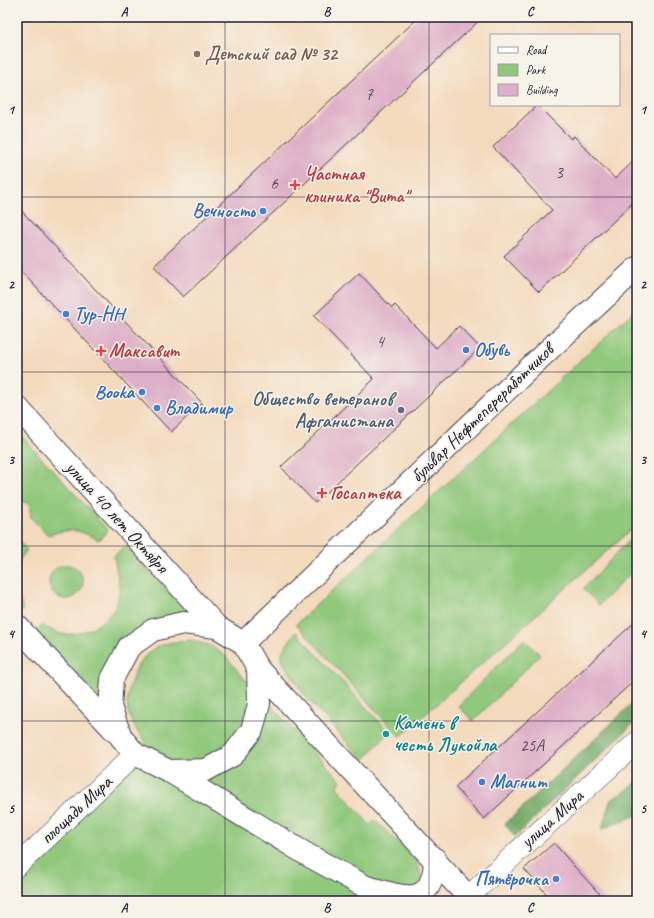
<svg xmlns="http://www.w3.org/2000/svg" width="654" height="918" font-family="Caveat,sans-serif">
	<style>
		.green { fill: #90c87b; stroke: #59755b }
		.forest { fill: #74ac6b; stroke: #4b6753 }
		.building { fill: #deb0c8 }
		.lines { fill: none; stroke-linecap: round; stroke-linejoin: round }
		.street-casing { stroke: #423e4e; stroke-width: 22 }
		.secondary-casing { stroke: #423e4e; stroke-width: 24 }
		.street { stroke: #fff; stroke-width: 21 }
		.secondary { stroke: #fff; stroke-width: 22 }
		.grid { fill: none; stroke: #22223b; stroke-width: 1; stroke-opacity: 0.55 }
		.education-dot { fill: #8d6e63; stroke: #f7f3e8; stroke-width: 1.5 }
		.health-dot { fill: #e0444e; stroke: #f7f3e8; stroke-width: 1.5 }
		.shop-dot { fill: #3f7fe0; stroke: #f7f3e8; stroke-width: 1.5 }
		.service-dot { fill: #5c6f8a; stroke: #f7f3e8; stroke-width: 1.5 }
		.culture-dot { fill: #0f9aa8; stroke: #f7f3e8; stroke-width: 1.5 }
		.labels { text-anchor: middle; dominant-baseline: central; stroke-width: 3; stroke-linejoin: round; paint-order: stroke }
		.number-label { font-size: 17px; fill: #51465e }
		.education-label { font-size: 19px; font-weight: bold; fill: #785e54; stroke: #f7f3e8; text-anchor: start }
		.health-label { font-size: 19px; font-weight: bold; fill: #be3a42; stroke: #f7f3e8; text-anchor: start }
		.shop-label { font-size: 19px; font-weight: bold; fill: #366cbe; stroke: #f7f3e8; text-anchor: start }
		.service-label { font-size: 19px; font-weight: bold; fill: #4e5e75; stroke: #f7f3e8; text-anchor: end }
		.street-label { font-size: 19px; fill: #22223b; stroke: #f7f3e8 }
		.culture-label { font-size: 19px; font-weight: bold; fill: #0d838f; stroke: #f7f3e8; text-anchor: start }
		.neatline { fill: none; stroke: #22223b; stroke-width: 1.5 }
		.grid-label { font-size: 13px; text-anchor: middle; font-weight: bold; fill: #22223b }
	</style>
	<rect width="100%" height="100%" fill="#f7f3e8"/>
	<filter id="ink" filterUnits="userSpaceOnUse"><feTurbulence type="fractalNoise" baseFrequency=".025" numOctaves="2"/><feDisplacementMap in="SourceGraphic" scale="8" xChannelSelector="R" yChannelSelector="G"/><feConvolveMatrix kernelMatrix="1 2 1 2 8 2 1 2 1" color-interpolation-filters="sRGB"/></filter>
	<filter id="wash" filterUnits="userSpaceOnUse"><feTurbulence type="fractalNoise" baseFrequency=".012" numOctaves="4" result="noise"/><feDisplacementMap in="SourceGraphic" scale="16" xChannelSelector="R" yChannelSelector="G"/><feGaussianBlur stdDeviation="0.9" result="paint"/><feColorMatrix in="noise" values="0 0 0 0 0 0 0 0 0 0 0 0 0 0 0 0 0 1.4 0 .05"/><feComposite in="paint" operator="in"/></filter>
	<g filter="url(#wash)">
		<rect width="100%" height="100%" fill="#f4dabd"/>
		<path class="green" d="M637,308V524L400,737L296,624Z
			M17,431L108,530L99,540C78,529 71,528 48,535L31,518L29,503L17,501Z
			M632,537L637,542V567L599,605L583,589Z
			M17,539L27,550L20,559L17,571Z
			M126,546L194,618L151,622L99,701L33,633L42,626C48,628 56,633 62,634C82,637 111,622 117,602C122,588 116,570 114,556Z
			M49 582a17 17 0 1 1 34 0a17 17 0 1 1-34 0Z
			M17,591L23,610L17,617Z
			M296,632L389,732L363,760L305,696L281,659L283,650Z
			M524,639L540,655L473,721L458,706Z
			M191,640L211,646L226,657L269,707L270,704L341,781L337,787L370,825L375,820L417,861L422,879L419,883L435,901H17V868L146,742C127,721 122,704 133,677C137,666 142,657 152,650C164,642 178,641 191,640Z"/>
		<path class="forest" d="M637,699V720L515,837L505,824Z
			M637,782V815L602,829L610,801Z"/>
		<g id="blocks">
			<path class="building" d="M419,17H483L183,297L154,266Z
				M537,105L571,139L574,136L615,179L637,158V199L539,292L504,256L552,210L493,147Z
				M17,206L202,403L171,432L17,267Z
				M359,273L392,308L395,305L436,348L459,326L480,348L315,503L281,467L374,379L314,316Z
				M637,620V678L484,819L455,787Z
				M554,843L573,865L606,901H553L524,869Z"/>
		</g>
	</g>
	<g filter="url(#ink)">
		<use href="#blocks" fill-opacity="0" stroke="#423e4e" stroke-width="1"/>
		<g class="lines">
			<g class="street-casing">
				<path id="street" d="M17,866L135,754
					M468,897L637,742"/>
			</g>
			<g class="secondary-casing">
				<path id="secondary" d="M17,407L217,627
					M17,626L116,732
					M243,643L542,356L637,268
					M169,771L206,770L233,755L252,730L259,704L258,669
					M367,887C403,897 433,910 435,859
					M382,901L366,887L306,854L169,771L135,754L121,737L110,707L112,679L129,647L153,630L183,623L217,627L243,643L258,669L472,901"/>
			</g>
			<use href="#street" class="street"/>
			<use href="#secondary" class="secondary"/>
		</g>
	</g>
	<path class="grid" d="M225,17V901M429,17V901M17,197H637M17,372H637M17,546H637M17,721H637"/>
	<circle class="education-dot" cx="197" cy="54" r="4"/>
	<g class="health-dot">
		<path d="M293 179h4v4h4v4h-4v4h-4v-4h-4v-4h4z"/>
		<path d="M99 345h4v4h4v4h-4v4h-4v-4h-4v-4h4z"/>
		<path d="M320 487h4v4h4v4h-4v4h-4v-4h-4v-4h4z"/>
	</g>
	<g class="shop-dot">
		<circle cx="263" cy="211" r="4"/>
		<circle cx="66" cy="314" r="4"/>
		<circle cx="466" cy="350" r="4"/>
		<circle cx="142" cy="392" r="4"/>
		<circle cx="157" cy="408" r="4"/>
		<circle cx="482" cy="782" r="4"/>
		<circle cx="556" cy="879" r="4"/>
	</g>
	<circle class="service-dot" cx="401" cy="410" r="4"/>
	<circle class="culture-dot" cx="386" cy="734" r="4"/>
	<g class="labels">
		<g class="number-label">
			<text x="369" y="94">7</text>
			<text x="559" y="172">3</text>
			<text x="274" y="183">6</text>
			<text x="380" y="341">4</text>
			<text x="532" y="745">25А</text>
		</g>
		<g class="education-label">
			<text x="205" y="54">Детский сад № 32</text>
		</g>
		<g class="health-label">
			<text x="304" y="174">Чаcтная<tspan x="304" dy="22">клиника "Вита"</tspan></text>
			<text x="109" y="351">Максавит</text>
			<text x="330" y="493">Госаптека</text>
		</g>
		<g class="shop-label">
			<text x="255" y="211" text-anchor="end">Вечность</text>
			<text x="74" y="314">Тур-НН</text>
			<text x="474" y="350">Обувь</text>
			<text x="134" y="392" text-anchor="end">Bookа</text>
			<text x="165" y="408">Владимир</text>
			<text x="490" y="782">Магнит</text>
			<text x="548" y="879" text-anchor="end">Пятёрочка</text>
		</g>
		<g class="service-label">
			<text x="393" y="399">Общество ветеранов<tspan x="393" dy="22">Афганистана</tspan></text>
		</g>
		<g class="street-label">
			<text transform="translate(482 413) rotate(-44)">бульвар Нефтепереработчиков</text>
			<text transform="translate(117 517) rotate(48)">улица 40 лет Октября</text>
			<text transform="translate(76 810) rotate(-43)">площадь Мира</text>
			<text transform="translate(552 819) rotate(-42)">улица Мира</text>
		</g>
		<g class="culture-label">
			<text x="394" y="723">Камень в<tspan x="394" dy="22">честь Лукойла</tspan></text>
		</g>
	</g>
	<rect width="654" height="918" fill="none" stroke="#f7f3e8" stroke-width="44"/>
	<rect x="490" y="34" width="130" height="72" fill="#f7f3e8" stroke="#a29fa3"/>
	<rect x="498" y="47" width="20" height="6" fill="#ffffff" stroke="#a29fa3"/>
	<text x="526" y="54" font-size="12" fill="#22223b">Road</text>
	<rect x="498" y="64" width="20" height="12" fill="#90c87b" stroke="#a29fa3"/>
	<text x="526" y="74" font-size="12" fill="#22223b">Park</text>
	<rect x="498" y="84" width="20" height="12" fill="#deb0c8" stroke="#a29fa3"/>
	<text x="526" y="94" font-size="12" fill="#22223b">Building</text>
	<rect x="22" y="22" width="610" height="874" class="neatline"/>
	<g class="grid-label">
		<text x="124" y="16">A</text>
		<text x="327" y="16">B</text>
		<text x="530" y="16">C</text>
		<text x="11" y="114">1</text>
		<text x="643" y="114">1</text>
		<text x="11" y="289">2</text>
		<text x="643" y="289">2</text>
		<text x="11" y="464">3</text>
		<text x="643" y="464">3</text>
		<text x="11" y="638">4</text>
		<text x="643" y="638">4</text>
		<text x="11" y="813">5</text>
		<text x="643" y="813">5</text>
		<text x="124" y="912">A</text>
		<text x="327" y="912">B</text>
		<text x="530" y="912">C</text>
	</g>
</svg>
